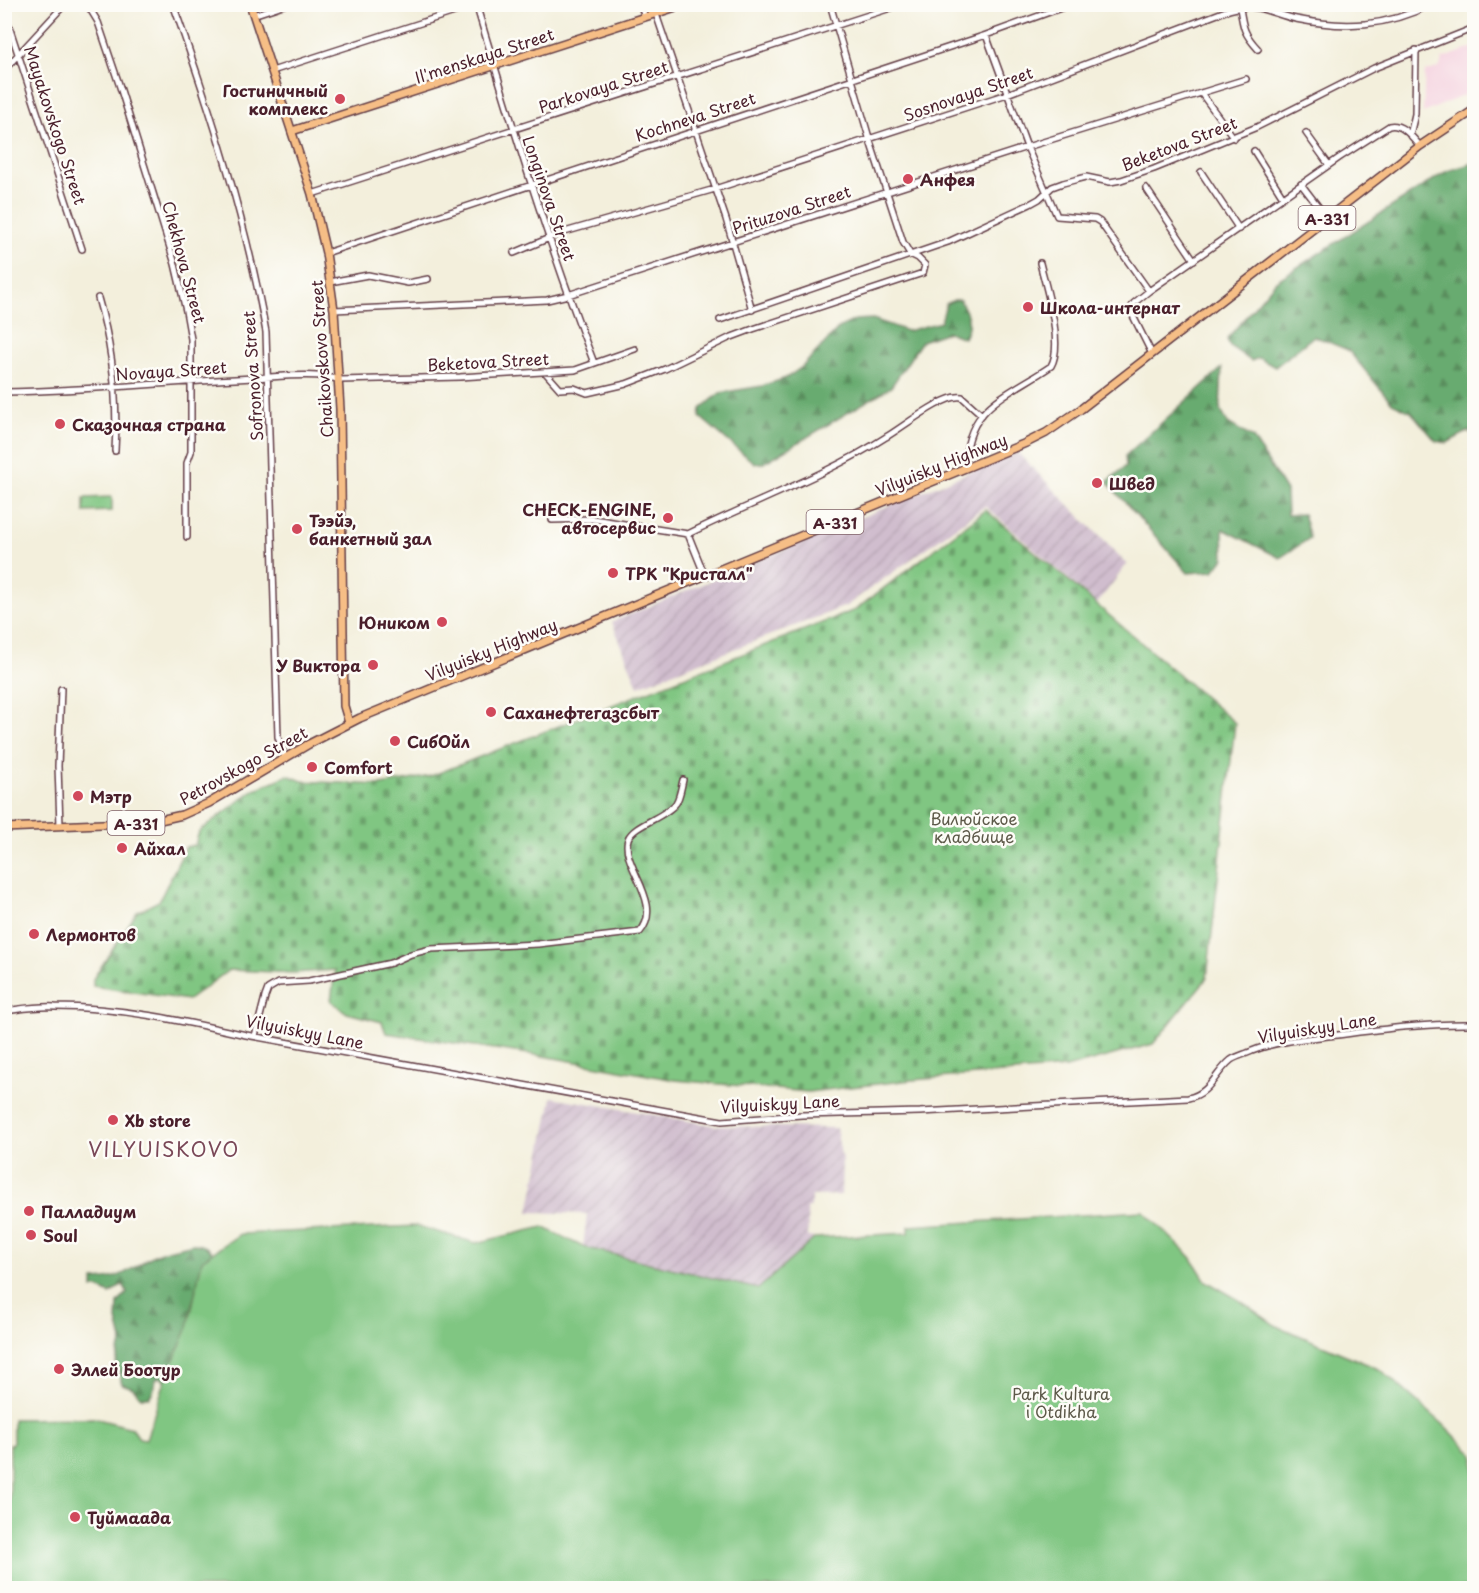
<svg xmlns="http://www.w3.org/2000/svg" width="1479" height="1593" font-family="'Playpen Sans',sans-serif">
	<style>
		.built { fill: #f4cfde }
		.industrial { fill: url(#industrial-furrows) }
		.forest { fill: url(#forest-firs); stroke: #59654e; stroke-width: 1.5 }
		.cemetery { fill: url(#cemetery-stones); stroke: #657256; stroke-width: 1.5 }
		.green { fill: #80c682; stroke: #657256; stroke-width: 1.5 }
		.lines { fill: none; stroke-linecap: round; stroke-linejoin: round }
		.minor-casing { stroke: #633e46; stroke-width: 8 }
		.major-casing { stroke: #633e46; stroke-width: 10 }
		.minor { stroke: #fff; stroke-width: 5 }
		.major { stroke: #f6be86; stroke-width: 7 }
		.poi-dot { fill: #d1495b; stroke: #fdfcf7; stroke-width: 2 }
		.labels { text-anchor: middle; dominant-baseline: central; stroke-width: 5; stroke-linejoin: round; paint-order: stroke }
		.shield { fill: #fdfcf7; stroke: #806168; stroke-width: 1.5 }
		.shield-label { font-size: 15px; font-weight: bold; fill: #4a1f2b }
		.street-label { font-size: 16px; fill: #4a1f2b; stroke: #fdfcf7 }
		.poi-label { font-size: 16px; font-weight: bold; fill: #4a1f2b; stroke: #fdfcf7; text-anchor: start }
		.park-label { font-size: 16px; fill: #5d5949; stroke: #fdfcf7 }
		.quarter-label { font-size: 20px; letter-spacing: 1.5px; fill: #7a4858; stroke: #fdfcf7 }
	</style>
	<defs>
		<pattern id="industrial-furrows" width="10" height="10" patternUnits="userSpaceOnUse" patternTransform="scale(1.5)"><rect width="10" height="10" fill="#d0bdce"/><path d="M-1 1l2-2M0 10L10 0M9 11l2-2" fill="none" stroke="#b4a2b1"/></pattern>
		<pattern id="forest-firs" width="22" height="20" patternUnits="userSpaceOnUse" patternTransform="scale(1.5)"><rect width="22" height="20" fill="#68ab70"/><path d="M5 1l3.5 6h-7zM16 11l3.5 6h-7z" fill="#588b5c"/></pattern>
		<pattern id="cemetery-stones" width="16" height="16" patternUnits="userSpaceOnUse" patternTransform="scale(1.5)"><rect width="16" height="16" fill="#80c682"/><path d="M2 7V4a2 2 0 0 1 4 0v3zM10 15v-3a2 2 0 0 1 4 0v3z" fill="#6ba06b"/></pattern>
	</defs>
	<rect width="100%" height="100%" fill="#fdfcf7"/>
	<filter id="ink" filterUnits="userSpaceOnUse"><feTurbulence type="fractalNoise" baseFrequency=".0167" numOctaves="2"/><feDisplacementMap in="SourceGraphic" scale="12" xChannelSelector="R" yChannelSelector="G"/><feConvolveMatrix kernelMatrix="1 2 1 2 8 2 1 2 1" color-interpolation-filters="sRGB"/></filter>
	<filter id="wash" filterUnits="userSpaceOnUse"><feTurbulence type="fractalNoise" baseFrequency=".008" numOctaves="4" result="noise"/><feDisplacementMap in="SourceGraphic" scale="24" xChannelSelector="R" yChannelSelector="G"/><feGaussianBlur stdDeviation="1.35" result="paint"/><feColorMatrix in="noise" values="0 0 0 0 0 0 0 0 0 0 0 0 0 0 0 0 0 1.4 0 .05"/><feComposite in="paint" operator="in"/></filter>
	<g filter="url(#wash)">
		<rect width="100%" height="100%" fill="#f3efdc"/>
		<path class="built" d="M1474,47V91L1423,113L1425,72L1440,67L1442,59Z"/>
		<path class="industrial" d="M1017,452L1127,564L1097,604L985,506L846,606L638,686L612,622Z
			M552,1097L717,1126L836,1128L842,1160L841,1195L811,1196V1207L807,1209L808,1237L815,1238L758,1289L583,1247L587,1214L529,1212Z"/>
		<path class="forest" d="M1474,163V436L1469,431L1447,443L1436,441L1411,412L1392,403L1348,350L1314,336L1275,367L1259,358L1251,361L1230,346L1227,339L1276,281L1447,171Z
			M954,300H960C968,314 972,323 964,338L948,332L922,341L891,387L764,463H755L748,458L700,417L701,409L720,393L762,386L786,378L802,367L840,327L855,320L873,319L907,331L941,322L946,304Z
			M1222,368L1220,409L1228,423L1253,438L1286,491L1287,515L1303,514L1310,538L1280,558L1223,529L1224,558L1214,571L1188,573L1107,482L1126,466L1125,456Z
			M192,1244C208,1243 213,1253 222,1265L175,1401L163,1379L159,1377L156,1379L153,1392L149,1397H141L133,1388L122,1384L116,1363L122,1340L117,1320L118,1303L127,1293L123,1284L110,1294L98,1288H93V1280C123,1279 130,1269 154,1255C165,1249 180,1248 192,1244Z"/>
		<path class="cemetery" d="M986,510L1235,723L1207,978L1153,1044L1066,1068L912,1080L808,1092L675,1080L549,1057L386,1033L382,1022L347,1013L331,1001L335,970L294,973L229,970L188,1000L93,986V979L137,912L159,901L186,847L195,845L199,832L252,791L288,775L302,781L381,785L431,776L855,610Z"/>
		<path class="green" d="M112,497V511L84,512V498Z
			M1143,1211L1191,1257L1206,1281L1239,1300L1275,1325L1381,1370L1443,1424L1474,1455V1588H21L10,1579V1445L13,1442V1419L94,1418L132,1428L139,1438L146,1439L165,1381L188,1327L202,1260L240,1234L417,1226L476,1243L543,1227L583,1247L758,1289L815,1238L909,1233V1226Z"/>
	</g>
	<g filter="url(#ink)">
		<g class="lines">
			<g class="minor-casing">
				<path id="minor" d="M87,4L98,22L120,87L175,264L186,311L191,339V452L187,463V537
					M173,4C211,111 246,220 266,332L278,737L285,758
					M476,4C512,125 549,246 594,363
					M640,4L645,17
					M1240,8C1243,28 1244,34 1258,49
					M4,11L82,249
					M656,14L726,219L752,310
					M253,15L286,4
					M986,35L1027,147L1057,216L1095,219L1100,222L1149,291L1339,158L1389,126C1402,123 1412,137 1420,146
					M4,70L65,4
					M272,71L476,5
					M1201,93L1234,138
					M1306,133L1329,165
					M1410,135L1415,114L1416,50
					M1254,151L1283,197
					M1201,172L1239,229
					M1301,184L1327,218
					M1146,188L1194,260
					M312,194L903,4
					M326,253L986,35L1072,4
					M514,253L561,233L715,189L1007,94L1223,12C1232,9 1241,6 1251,7C1265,8 1281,16 1296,19C1345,29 1386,27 1432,4
					M330,282L368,275L408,283L428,279
					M1149,291L1134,303L1130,310L1152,354
					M98,298C113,349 118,399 115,451
					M334,310L547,300L568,295L1027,147L1246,79
					M720,320L948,242L1030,204L1039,199L1052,187L1063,183L1086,177L1110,182L1121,180L1154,169L1257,127L1374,68L1474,28
					M545,372L560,389L574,388L587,393L626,384L665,369L729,338L753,329L923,273L925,265L918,258L910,254L903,242L870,141L830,4
					M4,392C87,391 170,382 253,378C278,377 316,372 340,380L460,377L575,370L635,349
					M965,468C966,405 1006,397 1051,366C1064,344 1046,288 1040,263
					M552,520L593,519L688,534L705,576
					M688,534C754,501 824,477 886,437C902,428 945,393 962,397L982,415
					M60,826L58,766L61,689
					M4,1011C21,1009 38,1006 55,1007C120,1007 183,1021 246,1035L722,1121L802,1115L920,1112L1188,1098C1210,1094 1215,1073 1231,1060C1237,1056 1246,1054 1252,1051C1276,1041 1311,1038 1338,1035C1383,1029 1428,1023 1474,1024
					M255,1036L265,997L268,989L278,983L309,981L359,970L391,963L411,954L431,949L538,944L640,932C665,903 620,865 628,839C633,825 666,817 676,803C680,797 681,788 683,780"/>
			</g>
			<g class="major-casing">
				<path id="major" d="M250,4L312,194L326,253L334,310L340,409L344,706L349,723
					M292,131L685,4
					M4,828L151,822L182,815L209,803L309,744L360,718L1026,443L1046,433L1081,409L1420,146L1474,110"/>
			</g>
			<use href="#minor" class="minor"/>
			<use href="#major" class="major"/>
		</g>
	</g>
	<g class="poi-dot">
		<circle cx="340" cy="99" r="6"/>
		<circle cx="908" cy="179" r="6"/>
		<circle cx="1028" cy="307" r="6"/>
		<circle cx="60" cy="424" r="6"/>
		<circle cx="1097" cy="483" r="6"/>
		<circle cx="668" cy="518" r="6"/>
		<circle cx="297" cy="529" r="6"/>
		<circle cx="613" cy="573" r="6"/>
		<circle cx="442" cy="622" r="6"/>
		<circle cx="373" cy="665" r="6"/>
		<circle cx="491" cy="712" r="6"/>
		<circle cx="395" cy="741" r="6"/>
		<circle cx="312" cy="767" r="6"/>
		<circle cx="78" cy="796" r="6"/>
		<circle cx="122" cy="848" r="6"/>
		<circle cx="34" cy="934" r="6"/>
		<circle cx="113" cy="1120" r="6"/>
		<circle cx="29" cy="1211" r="6"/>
		<circle cx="31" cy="1235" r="6"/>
		<circle cx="59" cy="1369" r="6"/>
		<circle cx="75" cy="1517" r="6"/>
	</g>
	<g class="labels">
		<g class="shield">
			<rect x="1298.5" y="206" width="57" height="24" rx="4.5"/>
			<rect x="806.5" y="510" width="57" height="24" rx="4.5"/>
			<rect x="107.5" y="811" width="57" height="24" rx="4.5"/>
		</g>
		<g class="shield-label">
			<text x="1327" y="218">А-331</text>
			<text x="835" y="522">А-331</text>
			<text x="136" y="823">А-331</text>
		</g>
		<g class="street-label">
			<text transform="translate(484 55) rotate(-18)">Il'menskaya Street</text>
			<text transform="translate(603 86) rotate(-18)">Parkovaya Street</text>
			<text transform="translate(968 93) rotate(-19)">Sosnovaya Street</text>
			<text transform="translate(695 116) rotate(-18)">Kochneva Street</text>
			<text transform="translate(56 125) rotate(72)">Mayakovskogo Street</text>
			<text transform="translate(1179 143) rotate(-21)">Beketova Street</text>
			<text transform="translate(550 198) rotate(71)">Longinova Street</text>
			<text transform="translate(791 209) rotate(-18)">Prituzova Street</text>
			<text transform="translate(185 262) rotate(75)">Chekhova Street</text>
			<text transform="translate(321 359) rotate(-94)">Chaikovskovo Street</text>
			<text transform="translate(488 361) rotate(-3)">Beketova Street</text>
			<text transform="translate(171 370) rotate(-4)">Novaya Street</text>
			<text transform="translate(252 376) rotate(-94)">Sofronova Street</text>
			<text transform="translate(941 464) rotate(-22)">Vilyuisky Highway</text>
			<text transform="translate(491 649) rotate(-22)">Vilyuisky Highway</text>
			<text transform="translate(243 765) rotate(-29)">Petrovskogo Street</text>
			<text transform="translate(1317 1027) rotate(-9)">Vilyuiskyy Lane</text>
			<text transform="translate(305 1031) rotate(11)">Vilyuiskyy Lane</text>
			<text transform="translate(780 1103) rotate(-3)">Vilyuiskyy Lane</text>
		</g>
		<g class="poi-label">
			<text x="328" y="90" text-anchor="end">Гостиничный<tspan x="328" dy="18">комплекс</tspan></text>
			<text x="920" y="179">Анфея</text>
			<text x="1040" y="307">Школа-интернат</text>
			<text x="72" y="424">Сказочная страна</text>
			<text x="1109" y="483">Швед</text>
			<text x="656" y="509" text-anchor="end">CHECK-ENGINE,<tspan x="656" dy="18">автосервис</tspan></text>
			<text x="309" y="520">Тээйэ,<tspan x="309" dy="18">банкетный зал</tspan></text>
			<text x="625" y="573">ТРК "Кристалл"</text>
			<text x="430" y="622" text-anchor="end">Юником</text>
			<text x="361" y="665" text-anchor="end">У Виктора</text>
			<text x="503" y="712">Саханефтегазсбыт</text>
			<text x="407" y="741">СибОйл</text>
			<text x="324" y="767">Comfort</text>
			<text x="90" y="796">Мэтр</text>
			<text x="134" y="848">Айхал</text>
			<text x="46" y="934">Лермонтов</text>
			<text x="125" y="1120">Xb store</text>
			<text x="41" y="1211">Палладиум</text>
			<text x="43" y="1235">Soul</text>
			<text x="71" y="1369">Эллей Боотур</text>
			<text x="87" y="1517">Туймаада</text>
		</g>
		<g class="park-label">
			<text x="974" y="818">Вилюйское<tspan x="974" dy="18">кладбище</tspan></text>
			<text x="1061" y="1393">Park Kultura<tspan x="1061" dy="18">i Otdikha</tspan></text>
		</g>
		<g class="quarter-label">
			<text x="164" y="1149">VILYUISKOVO</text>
		</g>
	</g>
	<rect width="1479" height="1593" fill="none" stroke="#fdfcf7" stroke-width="24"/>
</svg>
